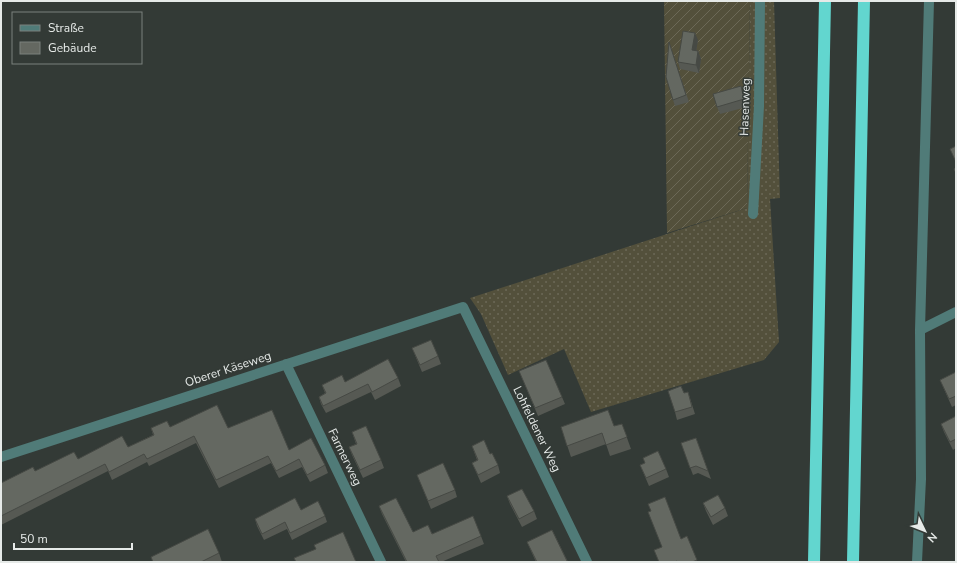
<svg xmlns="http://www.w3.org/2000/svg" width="957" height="563" font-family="'Nunito Sans',sans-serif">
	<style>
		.grass { fill: url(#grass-dots) }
		.garden { fill: url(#garden-furrows) }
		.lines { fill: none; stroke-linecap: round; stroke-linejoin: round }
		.minor { stroke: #507b78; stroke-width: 10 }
		.highway { stroke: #62d6cf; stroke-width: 12 }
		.wall { fill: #565953 }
		.shaded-wall { fill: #464944 }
		.building { fill: #646861; stroke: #464944 }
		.labels { text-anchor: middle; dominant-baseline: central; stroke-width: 3; stroke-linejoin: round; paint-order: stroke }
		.street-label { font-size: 12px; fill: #e6eae8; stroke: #333a36 }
	</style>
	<defs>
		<pattern id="grass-dots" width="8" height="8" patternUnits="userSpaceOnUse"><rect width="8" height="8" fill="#53503b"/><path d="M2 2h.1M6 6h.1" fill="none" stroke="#6c6957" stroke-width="1.8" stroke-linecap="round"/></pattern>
		<pattern id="garden-furrows" width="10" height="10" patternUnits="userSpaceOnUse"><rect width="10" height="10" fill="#53503b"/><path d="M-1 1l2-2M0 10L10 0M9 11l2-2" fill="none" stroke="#6c6957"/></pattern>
	</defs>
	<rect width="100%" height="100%" fill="#333a36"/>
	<path class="grass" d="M750,1H774L780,198L770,199L779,342L764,360L591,412L564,349L508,375L481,314L470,298L747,208Z"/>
	<path class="garden" d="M664,1H750L747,208L667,233Z"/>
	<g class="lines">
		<path class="minor" d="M753,214L759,106L760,1
			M920,330L956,312
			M286,364L381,562
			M1,457L463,307L587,562
			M917,562L921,479L920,330L929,1"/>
		<path class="highway" d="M814,562L825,1
			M853,562L864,1"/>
	</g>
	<path class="wall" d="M698,40L696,51H698L701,59L699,73L680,69L678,62Z
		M671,49L689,102L675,106L673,100Z
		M743,94L747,107L720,114L717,107Z
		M412,348L438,356L441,364L422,372Z
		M519,371L562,397L565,404L538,416Z
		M956,372V405L952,407L943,387L940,380Z
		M398,378L401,386L375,400L371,392L326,413L321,404L319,397L325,393L322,385L345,382Z
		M688,392L695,414L677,420L675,412L684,393Z
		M956,416V448L953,450L944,432L941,424Z
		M622,424L631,449L610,456L606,444L571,457L561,427L614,426Z
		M170,427L228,428L289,450L325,465L328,473L310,482L302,467L279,478L271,463L219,488L196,443L149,466L147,462L112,480L108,471L1,525V483L35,471L78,459L128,447L153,435L151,428Z
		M352,432L381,460L384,468L363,478L352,455L349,447L356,444Z
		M696,438L711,479L698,473L693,475L681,443Z
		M472,446L490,454L498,465L500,473L481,483L472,463L477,460Z
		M643,458L666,469L669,477L649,486L640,465L645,463Z
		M417,475L455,490L457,497L431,509Z
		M507,496L534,511L537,519L522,527L510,504Z
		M703,503L725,508L728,516L713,525L706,511Z
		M379,506L413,532L481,536L484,544L441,562H406L382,514Z
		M301,510L325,516L327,522L292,540L287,529L264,540L257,526L255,519Z
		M552,530L568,562H536L527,542Z
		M219,553L222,562H153Z"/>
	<path class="shaded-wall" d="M695,33L698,40L695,58L692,50Z
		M698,51L701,59L699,73L696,65Z
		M741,86L743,94L747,107L744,99Z"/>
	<path class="building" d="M683,31L695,33L692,50L698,51L696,65L678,62Z
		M669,42L686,95L673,100L666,77Z
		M741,86L744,99L717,107L713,94Z
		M956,146V162L950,149Z
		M956,168V173L954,169Z
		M431,340L438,356L420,365L412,348Z
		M388,359L398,378L372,392L368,384L323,406L319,397L326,393L322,385L342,375L345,382Z
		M546,360L562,397L535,408L519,371Z
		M956,372V396L949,399L940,380Z
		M681,386L684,393L688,392L692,407L675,412L668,391Z
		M217,405L228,428L272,410L289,450L311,438L325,465L307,475L299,459L276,471L268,456L216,480L194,436L147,459L144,454L109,472L105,464L1,516V483L33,467L35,471L74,452L78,459L122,436L128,447L154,435L151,428L167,421L170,427Z
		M608,410L614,426L622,424L627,437L606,445L602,433L567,446L561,427Z
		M956,416V439L950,442L941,424Z
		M366,426L381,460L360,470L349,447L357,444L352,432Z
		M696,438L708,471L696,466L690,468L681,443Z
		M484,440L490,454L492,453L498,465L478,475L472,463L478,460L472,446Z
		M658,451L666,469L646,478L640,465L645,463L643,458Z
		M443,463L455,490L428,501L417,475Z
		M522,489L534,511L519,519L507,496Z
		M718,495L725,508L711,517L703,503Z
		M665,497L681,539L687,536L697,560L692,562H677V561L675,562H659L654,550L662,547L648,512L651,511L648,504Z
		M295,498L301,510L318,501L325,516L290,533L285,522L262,534L255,519Z
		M396,498L413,532L428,525L432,534L473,516L481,536L436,556L439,562H407L379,506Z
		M208,529L219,553L201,562H153L151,557Z
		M552,530L567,561L565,562H537L527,542Z
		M343,532L356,562H296L294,558L316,549L314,545Z"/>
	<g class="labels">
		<g class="street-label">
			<text transform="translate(745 107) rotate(-88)">Hasenweg</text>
			<text transform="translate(228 369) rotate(-18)">Oberer Käseweg</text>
			<text transform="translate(537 429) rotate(64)">Lohfeldener Weg</text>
			<text transform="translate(345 457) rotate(64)">Farmerweg</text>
		</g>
	</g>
	<rect width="957" height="563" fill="none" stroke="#e6eae8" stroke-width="4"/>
	<rect x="12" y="12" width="130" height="52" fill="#333a36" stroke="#7b807d"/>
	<rect x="20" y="25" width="20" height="6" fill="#507b78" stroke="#7b807d"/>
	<text x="48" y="32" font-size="12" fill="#e6eae8">Straße</text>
	<rect x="20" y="42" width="20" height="12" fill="#646861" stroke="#7b807d"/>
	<text x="48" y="52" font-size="12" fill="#e6eae8">Gebäude</text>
	<g transform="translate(925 531) rotate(133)" stroke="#333a36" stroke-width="3" paint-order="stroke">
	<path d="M0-3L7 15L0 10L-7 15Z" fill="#e6eae8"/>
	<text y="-6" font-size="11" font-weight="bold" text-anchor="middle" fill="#e6eae8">N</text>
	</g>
	<path d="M14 543v6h118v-6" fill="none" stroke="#e6eae8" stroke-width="2"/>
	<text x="20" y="543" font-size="12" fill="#e6eae8" stroke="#333a36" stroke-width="3" paint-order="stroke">50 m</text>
</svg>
